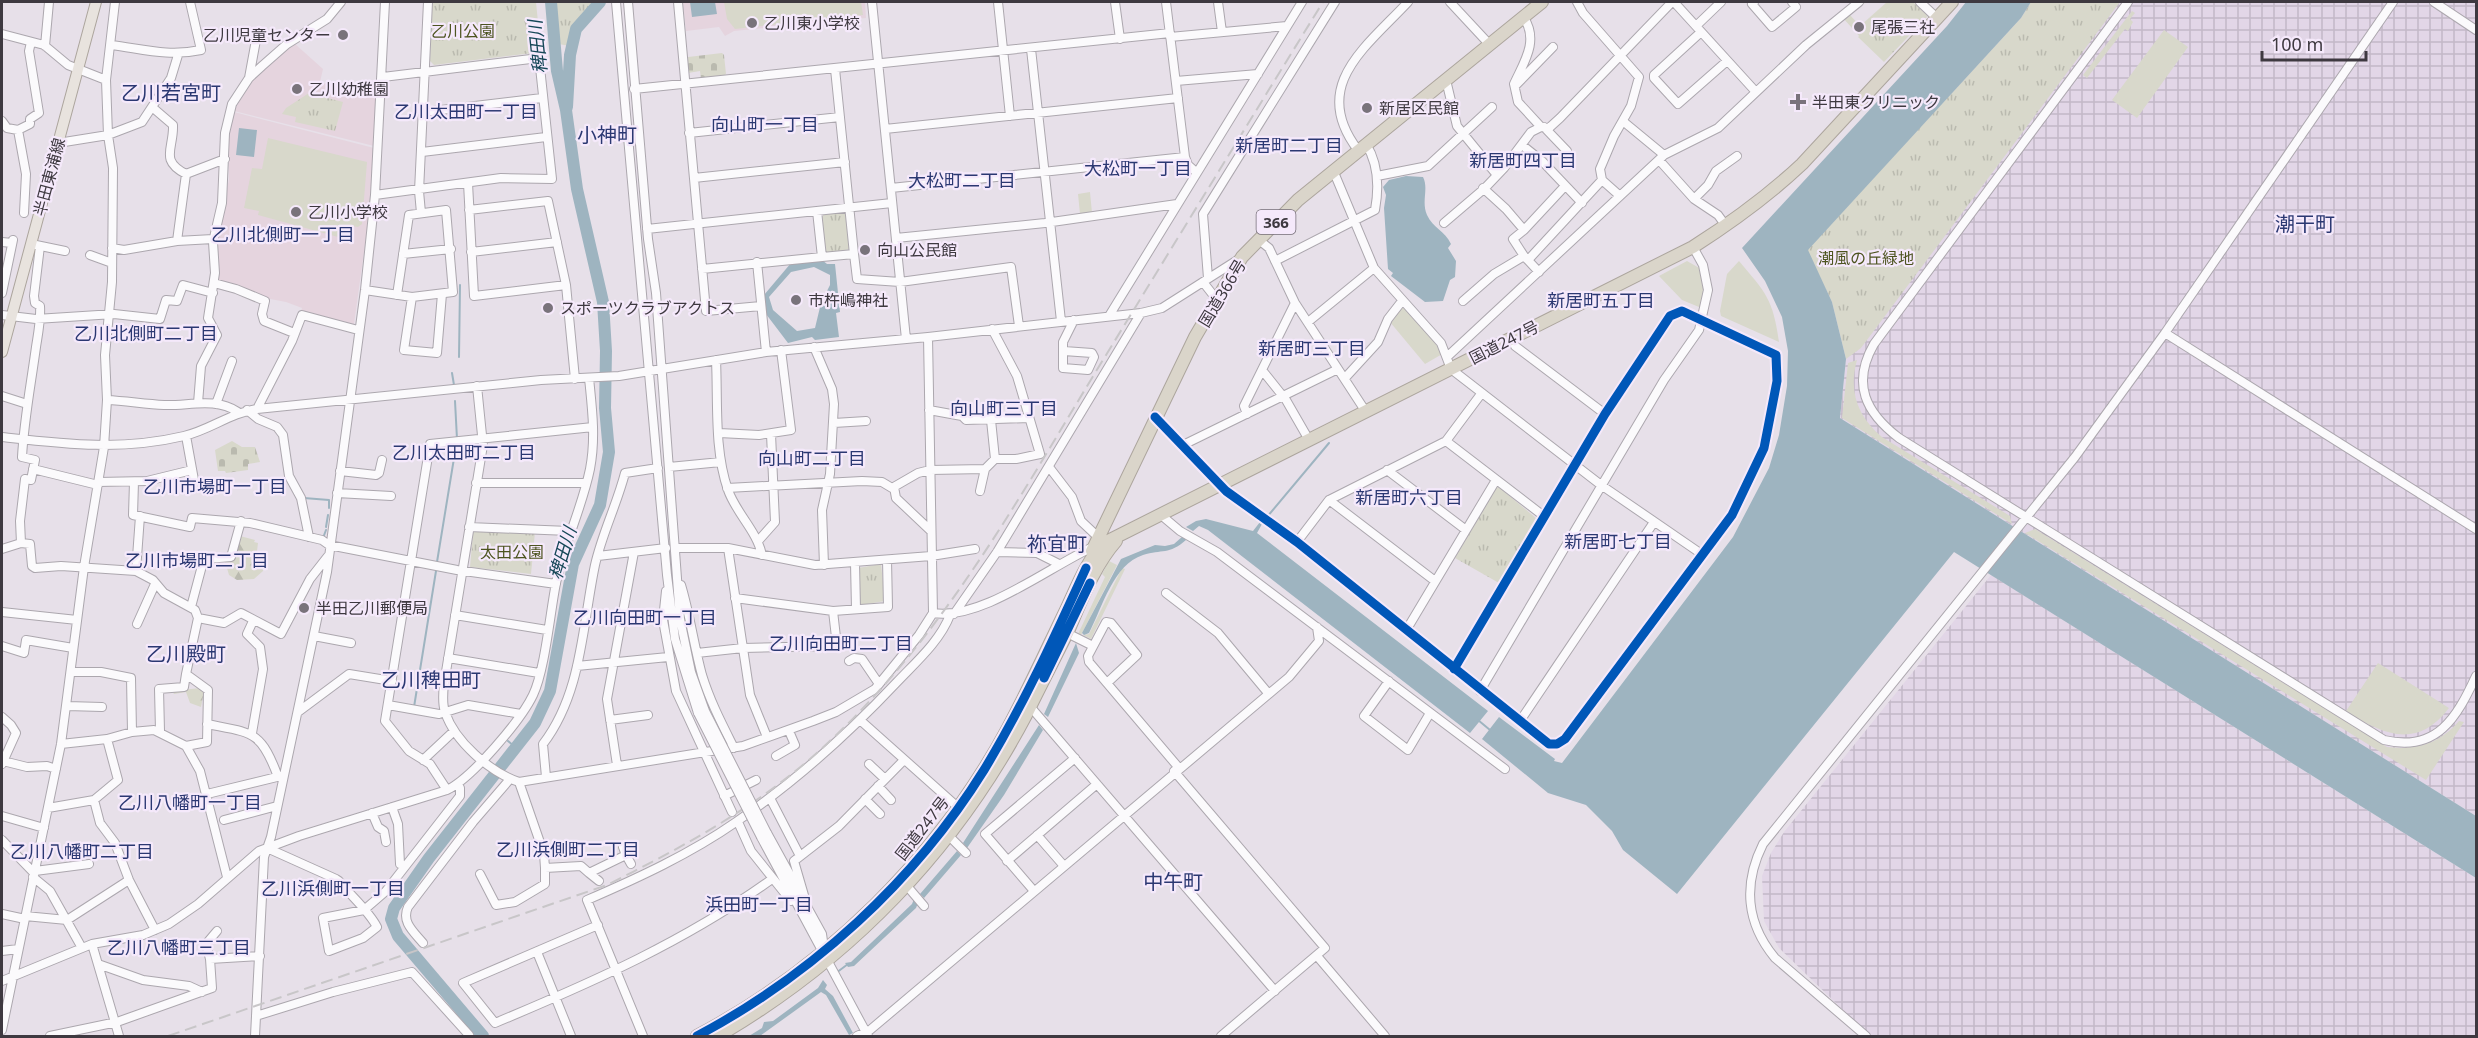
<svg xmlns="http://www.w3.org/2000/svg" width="2478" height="1038" font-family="'Noto Sans','Noto Sans JP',sans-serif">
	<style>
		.industrial { fill: url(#industrial-grid) }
		.education { fill: #e5d4de }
		.grass { fill: #d8d8cb }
		.forest { fill: url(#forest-firs) }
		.cemetery { fill: url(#cemetery-stones) }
		.park { fill: url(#park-tufts) }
		.water { fill: #9eb4c0; fill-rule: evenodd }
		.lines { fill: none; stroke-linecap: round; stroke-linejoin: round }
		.stream { stroke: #9eb4c0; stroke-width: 2 }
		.river { stroke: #9eb4c0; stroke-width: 12 }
		.minor-casing { stroke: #aca7ae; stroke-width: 10 }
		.major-casing { stroke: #aca59d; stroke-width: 12 }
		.highway-casing { stroke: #aca59d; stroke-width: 14 }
		.minor { stroke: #fbfafc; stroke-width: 8 }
		.major { stroke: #e8e3de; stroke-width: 10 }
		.highway { stroke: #dad5ca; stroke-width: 12 }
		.rail { stroke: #c8c6c8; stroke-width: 2; stroke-dasharray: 12 6; stroke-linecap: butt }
		.minor-bridge-casing { stroke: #aca7ae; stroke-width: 10; stroke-linecap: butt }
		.minor-bridge { stroke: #fbfafc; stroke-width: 8 }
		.cycleway-casing { stroke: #f5e9fb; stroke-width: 13 }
		.cycleway { stroke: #0057b8; stroke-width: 9 }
		.poi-dot { fill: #79737b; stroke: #f5e9fb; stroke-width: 2 }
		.labels { text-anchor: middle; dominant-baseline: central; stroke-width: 4.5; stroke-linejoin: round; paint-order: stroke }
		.shield { fill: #f5e9fb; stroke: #756e78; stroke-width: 1.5 }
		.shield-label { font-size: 15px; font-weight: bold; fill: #3e3940 }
		.poi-label { font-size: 16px; fill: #3e3940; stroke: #f5e9fb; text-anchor: start }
		.park-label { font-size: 16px; fill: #4d5420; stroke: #f5e9fb }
		.street-label { font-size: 16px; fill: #3e3940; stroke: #f5e9fb }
		.water-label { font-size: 18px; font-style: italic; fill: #164758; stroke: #f5e9fb }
		.neighbourhood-label { font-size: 18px; fill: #2b3872; stroke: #f5e9fb }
		.quarter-label { font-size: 20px; fill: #2b3872; stroke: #f5e9fb }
	</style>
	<defs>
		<pattern id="industrial-grid" width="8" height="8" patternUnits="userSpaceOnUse" patternTransform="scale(1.5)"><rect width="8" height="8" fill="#e2d6e7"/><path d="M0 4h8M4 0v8" fill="none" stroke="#c3b8c7"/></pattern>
		<pattern id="forest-firs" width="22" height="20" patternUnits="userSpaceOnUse" patternTransform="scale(1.5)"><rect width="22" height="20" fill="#d8d8cb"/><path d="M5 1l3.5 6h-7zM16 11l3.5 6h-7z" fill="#babaaf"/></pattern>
		<pattern id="cemetery-stones" width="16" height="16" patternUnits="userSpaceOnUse" patternTransform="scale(1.5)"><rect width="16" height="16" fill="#d8d8cb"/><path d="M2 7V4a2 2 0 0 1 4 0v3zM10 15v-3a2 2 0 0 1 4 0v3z" fill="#babaaf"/></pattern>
		<pattern id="park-tufts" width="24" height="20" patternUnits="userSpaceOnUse" patternTransform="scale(1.5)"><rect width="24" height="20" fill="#d8d8cb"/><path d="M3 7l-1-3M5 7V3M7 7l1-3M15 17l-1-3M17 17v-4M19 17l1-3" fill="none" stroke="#babaaf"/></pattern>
	</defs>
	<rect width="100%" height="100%" fill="#e7e0e9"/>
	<path class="industrial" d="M2031,2H2476V816L1840,418L1846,359Z
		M1991,575L2476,878V1036H1870L1779,948L1764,921L1762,876L1771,853L1784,832Z"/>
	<path class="education" d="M683,2H865L866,18L734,31L725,36L719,27L686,31Z
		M294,43L323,69L320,82L377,96L374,146L234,111L253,78Z
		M234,112L374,148L368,223L354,324L301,311L302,308L286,302L265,298L216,281L218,234L229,179L228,138Z"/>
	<path class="grass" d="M724,2H861L863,15L735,29L727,19Z
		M1862,2H1866L1850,15L1860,26L1887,2H1898L1887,10L1893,18L1860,37L1843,18Z
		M2132,11L2135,13L2130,19L2133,22L2128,31L2125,29L2087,78L2083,75Z
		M2164,30L2188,47L2137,118L2112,100Z
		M268,138L367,162L362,224L358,227L352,226L349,240L258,215L259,211L244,208L252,168L262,169Z
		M1687,261L1701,269L1705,290L1702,304L1699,307L1682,300L1659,276Z
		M1739,261C1766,293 1773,299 1779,342L1721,316L1720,311L1727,274Z
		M1405,307L1444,353L1425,364L1390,322L1399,310Z
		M1857,360C1848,392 1858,417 1882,437L2010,516L2012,524L1842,418L1848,363Z
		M2035,529L2387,747C2417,750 2439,744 2459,721L2464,722L2426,780L2025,533Z
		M1109,561L1117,565L1081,635L1078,634L1105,577L1102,574Z
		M1122,568L1125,569L1091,639L1083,635L1089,634Z
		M2378,663L2449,708C2417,750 2383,735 2346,711Z"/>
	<path class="forest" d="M240,536L255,540L254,542L258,543L257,551L263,552V571L254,579L237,580L229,575L225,561L236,555Z
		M200,688L204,692L201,707L190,703L186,692L174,694L173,691Z"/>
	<path class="cemetery" d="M722,53L724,55L726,74L723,76L701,79L700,71L688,73V57Z
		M232,441L242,447H255L260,462L248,464V470L226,473L225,471H218L215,450Z"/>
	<path class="park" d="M432,2H536L541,52L434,65L430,61Z
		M555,2H598L574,29L569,46L559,44Z
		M1896,2H1913L1928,16L1884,62L1858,37Z
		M2031,2H2120L1861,348L1846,359L1832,302L1807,250L2021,18Z
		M309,93L343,102L335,131L295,122L296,117L282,114L286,108Z
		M1090,192L1092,213L1080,214L1078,194Z
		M843,212L846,213L850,249L828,254L825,252L822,217L824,214Z
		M1499,487L1537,519L1499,583L1455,558L1496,488Z
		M476,531L535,532L531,574L470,567L473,533Z
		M881,564L885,601L861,605L859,604L858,568Z"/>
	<path class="water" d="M690,2H715L717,14L692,17Z
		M1966,2H2031L2021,18L1808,250L1832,302L1846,359L1840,418L2476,816V878L1954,552L1677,894L1623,850L1612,831L1586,805L1548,793L1482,739L1499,717L1555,759L1554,761L1562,763L1733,537L1769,468L1779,435L1787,386L1788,351L1782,317L1765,281L1742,248L1947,26Z
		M239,128L257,130L254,157L236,155Z
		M1406,176L1423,177C1429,189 1421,201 1427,215C1433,228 1445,231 1451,244L1448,248L1456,261L1455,277L1450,280L1443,301L1425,302L1391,276L1393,273L1388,269L1384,208L1386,195L1383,187L1389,180Z
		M822,260L827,264H835L840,312L836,313L839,337L815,340L812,337L788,343L766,314L764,295L791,263ZM814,267L830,275V285L821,303L815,328L797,331L773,310L769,297L791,272Z
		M1206,519L1253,531L1260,522L1262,524L1257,533L1488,711L1470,733L1208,530L1199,526L1193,531L1186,527L1196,521Z
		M1183,536L1186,540C1169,555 1162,549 1143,555C1113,565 1103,606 1089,633L1084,635L1082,633L1121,559L1155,545L1165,546L1174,544Z
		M1076,643L1079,653L1048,717L1044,714Z
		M1039,725L1043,730L1004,795L967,848L963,843Z
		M957,851L961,855L924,898L920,894Z
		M914,899L918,903L916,908L854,966L848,967L845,963L851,962L912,904Z
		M823,980L827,985L825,989L833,996L853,1033L849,1035L826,995L821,992L760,1036H749L762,1028L764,1022L773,1021L818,988Z"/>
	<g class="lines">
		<path class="stream" d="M459,357L460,285
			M452,373L454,385
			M455,401L457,439
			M304,498L329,500V508
			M1267,517L1329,443
			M326,527L328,515
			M323,538L326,530
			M437,562L456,446
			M414,707L436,571
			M1478,720L1490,730
			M508,741L515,747
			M836,973L848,964"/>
		<path class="river" d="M567,107L570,55L576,29L600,2
			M483,1036L398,936L391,919L394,908L429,858L535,723L550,691L573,564L600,505L609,452L605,408L606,351L603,302L577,189L566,110L557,71L551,2"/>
		<g class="minor-casing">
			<path id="minor" d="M616,2L667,575L675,639L698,713
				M628,2L648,239L656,293L680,619L691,672L705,711
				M678,2L706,311L761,306
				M872,2L906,339
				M998,2L1010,116
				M1115,2L1120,39
				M1166,2L1185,157L1188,165L1196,172
				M1218,2L1222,32
				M1450,2L1490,45
				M1577,2L1583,13L1639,77L1631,106L1614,136L1600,169L1602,180L1620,196
				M1674,2L1756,92
				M1754,2L1752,4L1772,27L1796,7L1792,2
				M1920,2L1938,19
				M2128,2L1874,344C1851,384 1866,413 1899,438L2384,740C2437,753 2457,717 2476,676
				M2434,2L2476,30
				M1524,18C1539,41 1524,62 1514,84L1518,102L1541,127
				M1696,26L1721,2
				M1701,32L1654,75V78L1678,104L1727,61
				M2,34L44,45L68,65L106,80
				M1170,37L1287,26
				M111,45C143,49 168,57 201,50L190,2
				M45,46L49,2
				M1031,49L1061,321
				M835,69L854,254
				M249,78L256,40
				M1446,80L1457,126L1497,175
				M1176,81L1258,74
				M1515,86L1553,47
				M634,89L1170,33
				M152,107L173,125C174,149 159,160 186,174
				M424,112L542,98
				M2,121L7,128L18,130L26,174L24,213
				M1624,122L1664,155
				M1544,127L1567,151
				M885,129L1178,98
				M18,130L30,124V119L39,113L29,51L31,42
				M689,133L840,117
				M58,143L108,135L142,122L171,78L178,55
				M1522,145L1542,161L1582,203
				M1358,150C1309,86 1366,47 1408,2
				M422,152L546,137
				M1659,160L1694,199L1718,215L1726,226
				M1333,170L1374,268L1441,343L1451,369L1601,485L1703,555
				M1377,176L1428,166L1492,107
				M694,178L845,162
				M468,183L474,296L566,285L575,379
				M891,188L1185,157
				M1483,188L1506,209L1524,230L1513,239L1524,256
				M375,195L501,178L552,179L539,58L383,77
				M1694,199L1708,185L1716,171L1737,156
				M469,210L548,201L566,285
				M421,213L419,191L428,2
				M1444,223L1485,188L1504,168L1531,132L1541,127L1549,128L1560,118L1672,2
				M647,229L892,203
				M1524,230L1565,186
				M896,238L1045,223L1177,204
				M1259,240L1269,248L1295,303L1366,412
				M177,241L186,174L225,159
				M2,242L12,243
				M36,245L65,251
				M112,248L124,250L177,241L213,239
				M471,252L557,242
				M403,254L451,249
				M90,255L112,263
				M822,257L854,254L857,279L900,282L1011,267L1019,326
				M1529,259L1602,180
				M1275,261L1375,210C1379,188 1378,163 1366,144
				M757,262L766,352
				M702,269L822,257L817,211
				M1208,278L1203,214L1335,2
				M1203,282L1217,300
				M214,283L236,289L265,301L262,314L264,321L294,333
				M365,290L412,297L453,292L446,210L409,215L397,295
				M2,293L13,240
				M412,297L404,350L437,353L442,294
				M1463,301L1494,274L1524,256L1539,272
				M2,315L36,319L114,314L160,319L166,300L177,301L183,285L213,293
				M1109,316L1302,2
				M1308,322L1374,268
				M2165,333L2476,529
				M1512,338L1515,346L1605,414
				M814,347L832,389L834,404L830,474L822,510L824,565
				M1064,351L1092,353L1094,357L1088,370L1063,368V342L1074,320
				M1448,356L1664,155L1718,128L1806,45L1859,2
				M716,360C718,402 714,450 728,490C736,513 757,531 762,555
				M1262,370L1286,400L1309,440
				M1345,378L1378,342L1388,319L1402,301
				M477,386L483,445L444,684C443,693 442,703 445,712C455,742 490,772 519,782L743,746L813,721L836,712L875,689L919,635L933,613L928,337
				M2,396L27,404
				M107,400C126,401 145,404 164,405C189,406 215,397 238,412
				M198,403L201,366L217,335L208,318L215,273L213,242L222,203L225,133L232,104L249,78L262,66L287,44L327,19L341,2
				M216,404L232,361
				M257,409L292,341L302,315L358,330
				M247,410L258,419L277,427L283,435L289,476L301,498L309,537
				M929,410L962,416L966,420L1029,418
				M1247,414L1244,406L1295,303
				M1155,417L1226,491L1297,542L1549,744H1557L1565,739L1732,515L1764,448L1777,381L1776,355L1682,311L1670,316L1605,414L1454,669
				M991,420L995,459
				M834,423L866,421
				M719,433L759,435L791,430L781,350
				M186,436L194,480
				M2,437C65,444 121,451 184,436C210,430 230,413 257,409L541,380L619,376L766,352L928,337L1141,313L1162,308L1239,259
				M1446,441L1545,517
				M1183,445L1338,369
				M669,467L721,462
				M1049,467L1072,497L1081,521L1098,537
				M33,469L98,485
				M1387,470L1466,530
				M340,471L376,475L379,473L382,460
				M98,482L147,481L192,470
				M134,482L133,515L190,527L192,518L250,523L322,540L329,545L457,570L556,584
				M476,483H586
				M894,487L896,498L931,531
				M727,488L862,481L882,482L892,488L918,473L930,470L985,469
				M980,491L985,469L995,459H1016L1040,454L1017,376L992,329
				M337,493L391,496
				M1329,500L1435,581
				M1161,515L1180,531L1217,552L1505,769
				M469,527L569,531
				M759,540L775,522L771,434
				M1297,542L1329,500L1446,441L1481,394
				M21,543L30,544L32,566L35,568L61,566L136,571L153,580L164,593L195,610L198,618L186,674L208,690L207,742L186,746
				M676,548H728L815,565L931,556L975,549
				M728,548L750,695L767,737
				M2,549L21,543L20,521L25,479L31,480L35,460L22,457C24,420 31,384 36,347C38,334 41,320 40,306L35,303L34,296L40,246
				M997,552L1037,553L1059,564
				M598,556L666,548
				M855,563L856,609
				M136,571L140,516
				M681,585C690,615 694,646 702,675C710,701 722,724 734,748
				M666,591L663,620L676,691L732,812
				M1166,593L1218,633L1268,693
				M735,598L833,611L888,607L887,560
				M191,607L203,562L207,559L231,557L241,521
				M2,612L77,620
				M933,613C981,621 1050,566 1095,546
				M954,614L997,552L1141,313
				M455,615L547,630
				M198,618L224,623L241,613L281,634L310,579L328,556
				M137,624L155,584
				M1407,629L1496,480
				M1067,633L1093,646
				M314,636L351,643
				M2,646L24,653L26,640L73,648
				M697,653L743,648L837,646L833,611
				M448,658L539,673
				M849,661L854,658L862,659L879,684
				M577,666L668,657
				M71,672H101L131,678L132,732
				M1389,681L1364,716L1408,750L1430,713
				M1107,683L1137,655L1111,623L1106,622L1088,656L1089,662L1179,768
				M1480,691L1664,380L1699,330L1708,290L1703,265L1693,247
				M1028,704L1275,991
				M388,705L439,714L468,705L521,714
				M67,706L102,707
				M298,712L349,674L392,681
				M2,717L11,725L16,733L2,764
				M610,720L648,715
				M860,720L961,810
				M1520,721L1654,522
				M207,724C252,733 261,730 278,777
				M160,731L159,689L184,687L186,674
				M252,733L263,669L260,647L247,634L253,621
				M61,744L107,739L132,732L154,730L186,746L200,771L227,877
				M776,756L795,745L789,731
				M423,760L454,731
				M3,761L27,767L47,766L56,769
				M869,764L885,779
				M617,765L607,699L634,552
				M1174,771L1325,948L1221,1036
				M546,777L543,744C582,693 582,627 595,565C602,534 617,504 625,473L658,468
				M519,782L544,854L545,868L581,866L589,873L626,855L623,847
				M878,786L891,800
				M447,790L430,764L409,751L385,721L430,444L593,427
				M207,794L281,776
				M724,796L756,780
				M770,798L800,856
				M865,799L880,814
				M94,800L100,823L115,843L129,880L155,930
				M392,807L398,824L400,864
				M48,808L94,800L118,780L107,739
				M372,813L378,827L384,831L386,842
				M2,816L44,828
				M224,820L277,806
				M738,822L751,851L791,901
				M767,833L800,893
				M1037,835L1064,866
				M949,836L966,853
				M761,837L868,1036
				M2,840L34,873
				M267,848L336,879L339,881C351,896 369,911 377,927L363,938L329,951L323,918L364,910L386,891L460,796V788L457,784
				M626,855L631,864
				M1007,861L1097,784
				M35,871L89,864
				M589,873L599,881
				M480,874L496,905L515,902L545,884V868
				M33,877L50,891L82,948
				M907,886L924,906
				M1034,891L985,834L1075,758
				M806,905L822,934L824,948
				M808,909L794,861L839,826L904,760
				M2,914L25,919
				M25,916L67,920L129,880
				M598,925L463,983L495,1023C593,982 686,941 772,879
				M423,943C414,932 401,922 408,907L473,822L510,779
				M92,944L119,1036
				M2,951L18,949
				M537,952L571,1036
				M1317,956L1385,1036
				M210,959L206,944L217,931
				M98,964L143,980L189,986L202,992
				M2,981L92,944L143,935L169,924L198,904L259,851L299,836L447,790C472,778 521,720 533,695C545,670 550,613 556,583C564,544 582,508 590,469C596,438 592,408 589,378
				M256,1016L333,992L412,972L469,1035
				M2,1030L61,744L84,567L104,447L107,400L105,355L112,282L113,168L108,135L106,80L115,2
				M50,1036L117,1022L212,988L210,959L260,956
				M255,1036L264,857L271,837L327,572L365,290L375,195L385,2
				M643,1036L587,900C638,878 690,854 736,822C795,782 848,734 897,682C916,662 940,641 950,615
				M857,1036L870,1030L1289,677L1319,641L1317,627
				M1866,1036L1775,958C1746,923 1743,884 1763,844L2075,457L2165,333L2393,2"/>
		</g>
		<g class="major-casing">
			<path id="major" d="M2,352L96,2"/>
		</g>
		<g class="highway-casing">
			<path id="highway" d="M1092,551L1195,337L1242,257L1298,200L1542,2
				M697,1036C827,967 938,858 1008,728C1029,689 1047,649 1066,610C1077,587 1086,562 1104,543L1693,247C1732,222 1768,196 1802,164L1952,2
				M718,1036C850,959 955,850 1026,715C1040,686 1055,658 1069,629C1082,599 1094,566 1116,541"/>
		</g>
		<use href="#minor" class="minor"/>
		<use href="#major" class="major"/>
		<use href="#highway" class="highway"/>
		<path class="rail" d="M168,1036L607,885C687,845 766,802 831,740C943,635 1016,503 1095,373C1171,249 1247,125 1323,2"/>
		<g class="minor-bridge-casing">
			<path id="minor-bridge" d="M705,711L767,833
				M698,713L761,837"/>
		</g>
		<use href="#minor-bridge" class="minor-bridge"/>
		<g class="cycleway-casing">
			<path id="cycleway" d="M1155,417L1226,491L1297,542L1549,744H1557L1565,739L1732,515L1764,448L1777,381L1776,355L1682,311L1670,316L1605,414L1454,669
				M1044,678L1090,583
				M697,1036C812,975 915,881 984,770C1023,706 1055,636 1086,568"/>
		</g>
		<use href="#cycleway" class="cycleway"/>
	</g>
	<g class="poi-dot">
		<circle cx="752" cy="23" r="6"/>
		<circle cx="1859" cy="27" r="6"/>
		<circle cx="343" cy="35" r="6"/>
		<circle cx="297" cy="89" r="6"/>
		<path d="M1795 93h6v6h6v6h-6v6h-6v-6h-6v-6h6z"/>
		<circle cx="1367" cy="108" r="6"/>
		<circle cx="296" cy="212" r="6"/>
		<circle cx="865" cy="250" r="6"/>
		<circle cx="796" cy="300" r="6"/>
		<circle cx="548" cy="308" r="6"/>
		<circle cx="304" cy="608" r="6"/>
	</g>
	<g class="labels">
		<rect class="shield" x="1256.5" y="210" width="39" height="24" rx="4.5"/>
		<g class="shield-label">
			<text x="1276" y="222">366</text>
		</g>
		<g class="poi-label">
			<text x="764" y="23">乙川東小学校</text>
			<text x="1871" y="27">尾張三社</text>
			<text x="331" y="35" text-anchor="end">乙川児童センター</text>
			<text x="309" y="89">乙川幼稚園</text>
			<text x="1812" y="102">半田東クリニック</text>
			<text x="1379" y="108">新居区民館</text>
			<text x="308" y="212">乙川小学校</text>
			<text x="877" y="250">向山公民館</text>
			<text x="808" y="300">市杵嶋神社</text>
			<text x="560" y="308">スポーツクラブアクトス</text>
			<text x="316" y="608">半田乙川郵便局</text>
		</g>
		<g class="park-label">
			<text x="463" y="31">乙川公園</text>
			<text x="1866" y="258">潮風の丘緑地</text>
			<text x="512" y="552">太田公園</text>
		</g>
		<g class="street-label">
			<text transform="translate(49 177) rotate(-75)">半田東浦線</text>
			<text transform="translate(1222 293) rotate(-59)">国道366号</text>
			<text transform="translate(1504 342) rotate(-27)">国道247号</text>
			<text transform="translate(922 828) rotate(-52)">国道247号</text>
		</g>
		<g class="water-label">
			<text transform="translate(537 47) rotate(-96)">稗田川</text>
			<text transform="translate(562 553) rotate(-73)">稗田川</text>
		</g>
		<g class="neighbourhood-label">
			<text x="466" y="111">乙川太田町一丁目</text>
			<text x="765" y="124">向山町一丁目</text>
			<text x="1289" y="145">新居町二丁目</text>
			<text x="1523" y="160">新居町四丁目</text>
			<text x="1138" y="168">大松町一丁目</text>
			<text x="962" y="180">大松町二丁目</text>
			<text x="283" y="234">乙川北側町一丁目</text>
			<text x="1601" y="300">新居町五丁目</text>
			<text x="146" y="333">乙川北側町二丁目</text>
			<text x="1312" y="348">新居町三丁目</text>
			<text x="1004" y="408">向山町三丁目</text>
			<text x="464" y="452">乙川太田町二丁目</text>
			<text x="812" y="458">向山町二丁目</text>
			<text x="215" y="486">乙川市場町一丁目</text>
			<text x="1409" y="497">新居町六丁目</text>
			<text x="1618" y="541">新居町七丁目</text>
			<text x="197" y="560">乙川市場町二丁目</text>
			<text x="645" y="617">乙川向田町一丁目</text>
			<text x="841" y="643">乙川向田町二丁目</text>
			<text x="190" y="802">乙川八幡町一丁目</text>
			<text x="568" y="849">乙川浜側町二丁目</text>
			<text x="82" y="851">乙川八幡町二丁目</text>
			<text x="333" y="888">乙川浜側町一丁目</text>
			<text x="759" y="904">浜田町一丁目</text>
			<text x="179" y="947">乙川八幡町三丁目</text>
		</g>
		<g class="quarter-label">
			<text x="171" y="92">乙川若宮町</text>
			<text x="607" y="134">小神町</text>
			<text x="2305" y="223">潮干町</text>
			<text x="1057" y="543">祢宜町</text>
			<text x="186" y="653">乙川殿町</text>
			<text x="431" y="679">乙川稗田町</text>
			<text x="1173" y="881">中午町</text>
		</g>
	</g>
	<rect width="2478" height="1038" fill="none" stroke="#3e3940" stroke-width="6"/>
	<path d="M2262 51v9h104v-9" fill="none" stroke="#3e3940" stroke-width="3"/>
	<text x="2271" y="51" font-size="18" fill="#3e3940" stroke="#f5e9fb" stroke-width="4.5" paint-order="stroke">100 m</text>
</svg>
